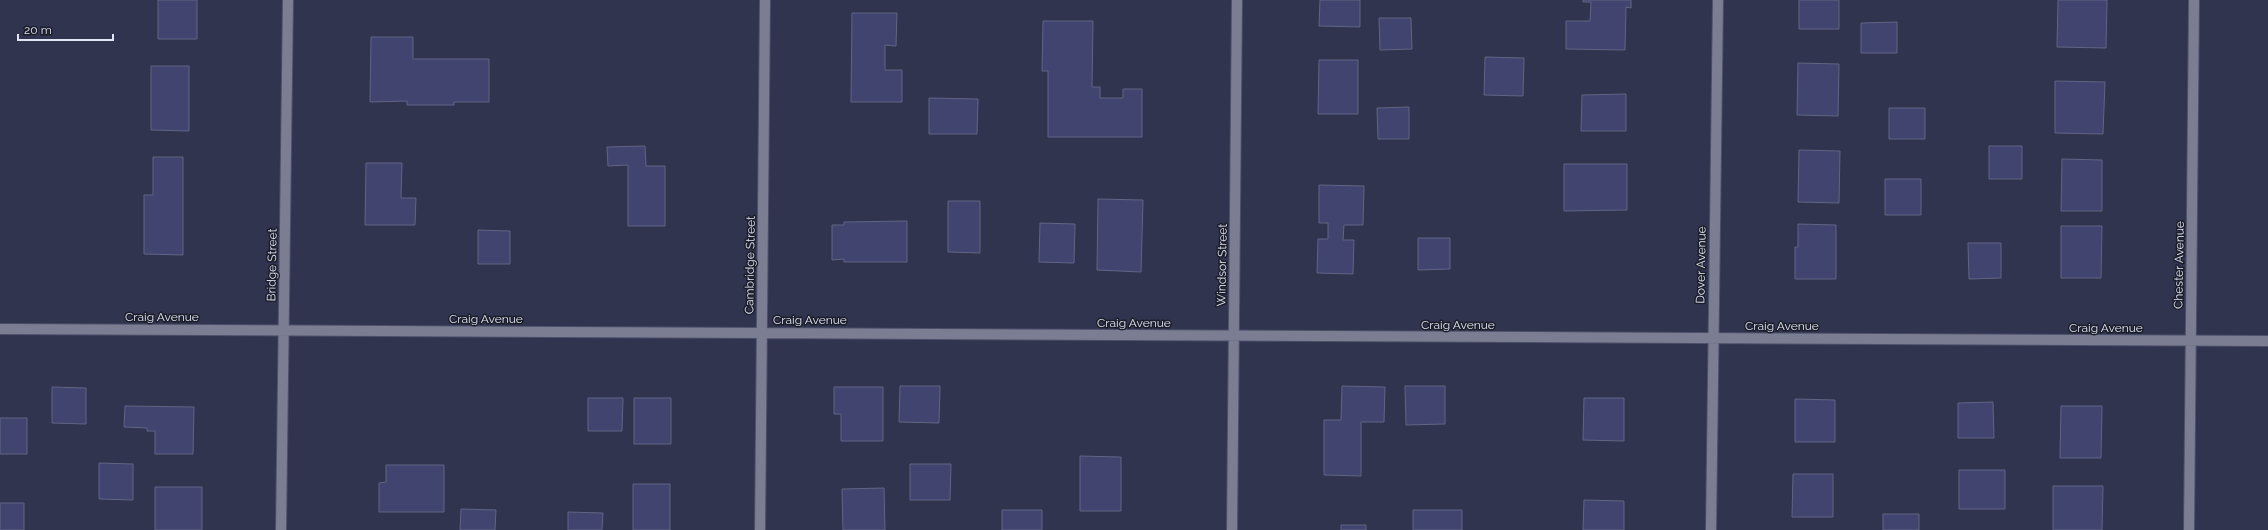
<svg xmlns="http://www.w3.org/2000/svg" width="2268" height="530" font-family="Raleway,sans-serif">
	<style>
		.building { fill: #41446f; stroke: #616583 }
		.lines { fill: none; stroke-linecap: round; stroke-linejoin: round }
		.minor-casing { stroke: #4d506a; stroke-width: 12 }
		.minor { stroke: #7b7e93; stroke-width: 10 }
		.labels { text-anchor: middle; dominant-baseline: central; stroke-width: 3; stroke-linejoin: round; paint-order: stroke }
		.street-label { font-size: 12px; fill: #e2e5f6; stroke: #1b1d29 }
	</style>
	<rect width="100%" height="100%" fill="#31344f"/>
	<path class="building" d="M158,0H197V39H158Z
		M1320,0H1360V27L1319,26Z
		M1583,0H1631V8L1626,7L1625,50L1566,49V21H1590L1591,2H1583Z
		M1799,0H1839V29H1799Z
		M2058,0H2107L2106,48L2057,47Z
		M852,13H897L896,46L885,45V70H902V102H851Z
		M1379,18H1411L1412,49L1380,50Z
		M1043,21H1093L1092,87H1100V98H1123V89H1142V137H1048V71H1042Z
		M1897,22V53H1861V23Z
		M371,37H413V59H489V102H454V105H407V101L370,102Z
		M1485,57L1524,58L1523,96L1484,95Z
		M1319,60H1358V114H1318Z
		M1798,63L1839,64L1838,116L1797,115Z
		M151,66H189V131L151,130Z
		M2055,81L2105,82L2103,134L2055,133Z
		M1626,94V131H1581L1582,95Z
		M929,98L978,99L977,134H929Z
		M1409,107V139H1378L1377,108Z
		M1889,108H1925V139H1889Z
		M645,146L646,166H665V226H628V165L608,166L607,147Z
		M1989,146H2022V179H1989Z
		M1799,150L1840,151L1839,203L1798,202Z
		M153,157H183V255L144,254V195H153Z
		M2062,159L2102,160V211H2061Z
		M366,163H402L401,198H416L415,225H365Z
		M1564,164H1627V210L1564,211Z
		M1885,179H1921V215H1885Z
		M1319,185L1364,186L1363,225H1344L1343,240H1354L1353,274L1317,273L1318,239H1328V223H1319Z
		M1098,199L1143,200L1141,272L1097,270Z
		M948,201H980V253L948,252Z
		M907,221V262H844V259L832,260V225H844V222Z
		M1040,223L1075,224L1074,263L1039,262Z
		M1798,224L1836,225V279H1795V247H1798Z
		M2061,226H2102L2101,278H2061Z
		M478,230L510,231V264H478Z
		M1418,238H1450V269L1418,270Z
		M1968,243H2001V278L1969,279Z
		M900,386H940L939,423L899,422Z
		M1342,386L1385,387L1384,422H1361V476L1324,475V420H1341Z
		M1405,386H1445V424L1406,425Z
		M52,387L86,388V424L52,423Z
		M834,387H883V441H841V414H834Z
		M588,398H623L622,431H588Z
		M634,398H671V444H634Z
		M1584,398H1624V441L1583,440Z
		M1795,399L1835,400V442H1795Z
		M1993,402L1994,438H1958V403Z
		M125,406L194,407L193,454H155V431H147V428L124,427Z
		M2061,406H2102L2101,458H2060Z
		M0,418H27V454H0Z
		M1080,456L1121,457V511H1080Z
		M99,463L133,464V500L99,499Z
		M910,464H951L950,500H910Z
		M386,465H444V512H379V483L386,482Z
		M1959,470H2005V509H1959Z
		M1793,474H1833V517H1792Z
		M633,484H670V530H633Z
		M2053,486H2103L2102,530H2053Z
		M155,487H202V530H155Z
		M884,488L885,530H843L842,489Z
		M1584,500L1624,501V530H1583Z
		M0,503H24V530H0Z
		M461,509L496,510L495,530H460Z
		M1002,510H1042V530H1002Z
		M1413,510H1462V530H1413Z
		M568,512L603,513L602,530H568Z
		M1883,514H1919V530H1883Z
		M1341,525H1366V530H1341Z"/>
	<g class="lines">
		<g class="minor-casing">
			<path id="minor" d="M0,329L2268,341
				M281,530L288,0
				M760,530L765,0
				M1232,530L1237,0
				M1711,530L1718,0
				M2189,530L2194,0"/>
		</g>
		<use href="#minor" class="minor"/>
	</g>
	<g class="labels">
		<g class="street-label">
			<text transform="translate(272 265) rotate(-89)">Bridge Street</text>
			<text transform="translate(750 265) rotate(-89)">Cambridge Street</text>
			<text transform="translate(1222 265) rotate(-89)">Windsor Street</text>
			<text transform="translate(1701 265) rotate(-89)">Dover Avenue</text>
			<text transform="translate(2179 265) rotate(-89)">Chester Avenue</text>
			<text x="162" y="317">Craig Avenue</text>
			<text x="486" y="319">Craig Avenue</text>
			<text x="810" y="320">Craig Avenue</text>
			<text x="1134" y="323">Craig Avenue</text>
			<text x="1458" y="325">Craig Avenue</text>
			<text x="1782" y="326">Craig Avenue</text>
			<text x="2106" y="328">Craig Avenue</text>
		</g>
	</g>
	<path d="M18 34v6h95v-6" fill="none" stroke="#e2e5f6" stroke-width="2"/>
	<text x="24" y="34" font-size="12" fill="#e2e5f6" stroke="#1b1d29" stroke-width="3" paint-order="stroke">20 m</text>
</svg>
